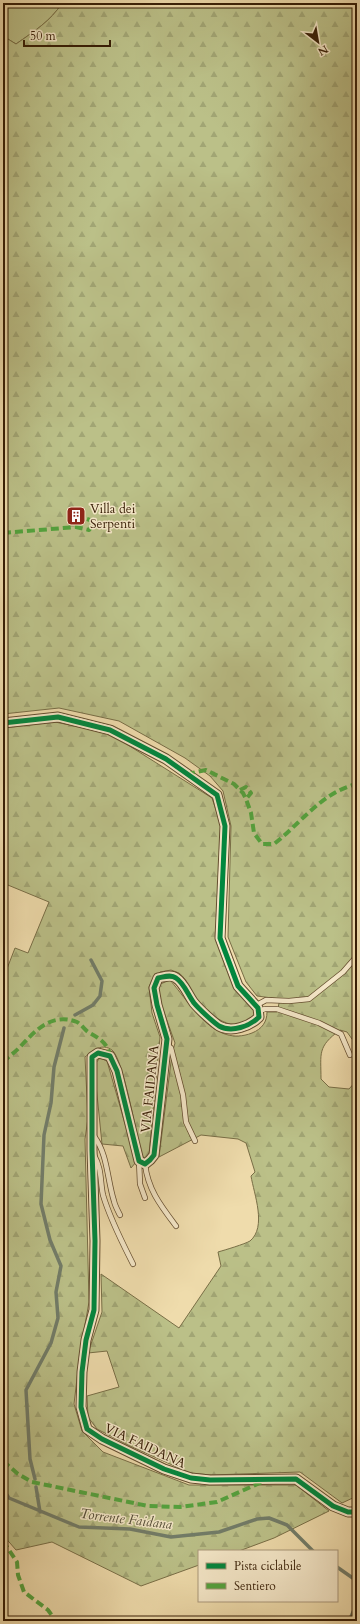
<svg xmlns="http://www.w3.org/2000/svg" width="360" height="1624" font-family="Cardo,serif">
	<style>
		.grass { fill: #bbc088; stroke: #786e46 }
		.forest { fill: url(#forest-firs); stroke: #786e46 }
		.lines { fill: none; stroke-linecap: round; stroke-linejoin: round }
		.stream { stroke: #727c68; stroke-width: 3.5 }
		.lane-casing { stroke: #644d2f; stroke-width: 6 }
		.street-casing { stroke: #644d2f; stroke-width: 11 }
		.lane { stroke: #f5e8c9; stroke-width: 4.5 }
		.street { stroke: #f5e8c9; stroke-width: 9 }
		.quiet { stroke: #53a23d; stroke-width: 4; stroke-dasharray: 8 4; stroke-linecap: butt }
		.cycleway-casing { stroke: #f5e8c9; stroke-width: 8 }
		.cycleway { stroke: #00873e; stroke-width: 5 }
		.labels { text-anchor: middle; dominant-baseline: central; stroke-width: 3; stroke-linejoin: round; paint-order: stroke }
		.poi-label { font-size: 13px; fill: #361d05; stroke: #f5e8c9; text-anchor: start }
		.street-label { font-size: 13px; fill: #361d05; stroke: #f5e8c9 }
		.water-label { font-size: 14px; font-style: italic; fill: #544d37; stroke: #f5e8c9 }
	</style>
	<defs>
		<pattern id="forest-firs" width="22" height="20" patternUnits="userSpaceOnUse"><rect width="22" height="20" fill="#bbc088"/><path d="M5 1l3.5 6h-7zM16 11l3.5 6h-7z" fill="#a1a574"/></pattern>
	</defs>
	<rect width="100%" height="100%" fill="#efdcac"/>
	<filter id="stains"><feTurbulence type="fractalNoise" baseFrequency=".005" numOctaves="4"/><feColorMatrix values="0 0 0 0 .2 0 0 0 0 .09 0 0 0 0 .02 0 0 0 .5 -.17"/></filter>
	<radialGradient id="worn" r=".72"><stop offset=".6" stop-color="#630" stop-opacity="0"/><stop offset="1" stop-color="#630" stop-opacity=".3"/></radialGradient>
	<path class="grass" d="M3,3H62C51,21 33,32 16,44L3,36Z"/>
	<path class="forest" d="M62,3H357V1046L347,1032L340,1030C317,1047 321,1053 321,1079L329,1087L349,1089L357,1080V1496L342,1503L300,1472L211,1475L190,1473L130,1446L97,1429L88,1417L87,1396L119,1387L107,1351L88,1353L102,1312L101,1274L179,1328L221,1266L218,1252C225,1250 245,1244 250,1241C267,1227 254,1194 251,1176L255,1172L246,1143L238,1139L201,1135L159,1157L172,1054L175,1043L160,1001L158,985L170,980C191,1004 214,1048 252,1033C262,1029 267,1022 267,1012H277L280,999L257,996L246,982L228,937L231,826L223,791L210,776L185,758L119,721L59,708L3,714V36L16,44C33,32 51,21 62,3Z
		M55,722L109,733L212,798L221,825L216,940L254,1008L255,1015C252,1019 247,1020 242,1023C227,1030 208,1012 198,1001C191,992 188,980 179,973L171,970L160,972L152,980L149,987L152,1013L160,1037L149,1154L147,1157L144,1158L141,1154C137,1137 123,1058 112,1050C102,1043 93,1050 85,1057L88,1118L85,1139L89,1302L80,1353L74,1404L82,1431L103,1452L189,1485H296L329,1511L274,1538L239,1551H199V1565L141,1586L52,1542L16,1550L3,1535V979L15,948L28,953L49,902L3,883V728Z
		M100,1058L107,1061L136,1162L131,1168L123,1146L102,1144L94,1065Z"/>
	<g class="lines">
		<path class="stream" d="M75,1015L93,1005L100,996L102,981L91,960
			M35,1479L30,1459L26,1390L51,1343L58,1318L56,1292L61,1266L50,1240L41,1204L44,1135L51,1103L54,1067L64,1028
			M36,1487L40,1512
			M3,1489L9,1498L79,1527L130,1529L171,1537L219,1532L257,1519L269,1518L287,1525L313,1551
			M337,1567L357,1581
			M314,1621H326
			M348,1621L350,1619L357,1603"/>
		<g class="lane-casing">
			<path id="lane" d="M255,1006L266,1000L289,1001L309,999L343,972L357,956
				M259,1011L265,1009H277L319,1023L341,1034L350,1055
				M167,1045L171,1048L183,1095L186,1122L195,1141
				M94,1136C108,1155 107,1179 114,1201C115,1206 118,1211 120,1215
				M94,1155C102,1169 100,1181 103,1195C110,1219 122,1242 133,1264
				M139,1161L140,1184L145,1198
				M145,1164C148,1190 161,1206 176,1226"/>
		</g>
		<g class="street-casing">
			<path id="street" d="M3,723L58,717L110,730L166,759L217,795L225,826L220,938L238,986L258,1008L259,1017C250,1026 232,1033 219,1026C213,1022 199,1009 194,1003C188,995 184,983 176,978C171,974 164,977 158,978L154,988L157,1005L167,1039L154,1155L150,1160L145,1164L139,1161L117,1071L110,1056L98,1053L92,1057V1150L95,1241L94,1310L86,1340L82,1372L81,1407L87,1429L102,1439L164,1469L191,1478L210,1480L296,1479L333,1506L348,1512H357"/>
		</g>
		<use href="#lane" class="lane"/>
		<use href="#street" class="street"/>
		<path class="quiet" d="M3,533L76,527L89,530L92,526L93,521L87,519
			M187,774L206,770L234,784L243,793L246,799L251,813L254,833L262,844H274C301,823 322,792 357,784
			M240,790L246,787L251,793L246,799
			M3,1062C8,1057 14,1053 19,1048C35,1031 51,1012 77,1022C81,1024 84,1029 88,1032C99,1038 108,1043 110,1056
			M3,1461L18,1474L32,1482L148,1506L180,1507L217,1502L262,1482
			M3,1541L17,1562L18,1575L24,1592L48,1610L56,1621"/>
		<g class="cycleway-casing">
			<path id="cycleway" d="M3,723L58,717L110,730L166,759L217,795L225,826L220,938L238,986L258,1008L259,1017C250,1026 232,1033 219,1026C213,1022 199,1009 194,1003C188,995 184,983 176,978C171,974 164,977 158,978L154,988L157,1005L167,1039L154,1155L150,1160L145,1164L139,1161L117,1071L110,1056L98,1053L92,1057V1150L95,1241L94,1310L86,1340L82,1372L81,1407L87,1429L102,1439L164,1469L191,1478L210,1480L296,1479L333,1506L348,1512H357"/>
		</g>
		<use href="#cycleway" class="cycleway"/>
	</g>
	<defs>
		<g id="building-square" transform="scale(1)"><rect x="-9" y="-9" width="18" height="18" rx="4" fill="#8f2418" stroke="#f5e8c9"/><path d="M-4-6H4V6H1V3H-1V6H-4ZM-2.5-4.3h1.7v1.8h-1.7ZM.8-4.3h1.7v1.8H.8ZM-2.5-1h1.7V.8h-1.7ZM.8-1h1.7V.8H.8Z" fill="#fff"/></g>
	</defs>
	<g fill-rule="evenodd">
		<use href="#building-square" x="76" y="516"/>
	</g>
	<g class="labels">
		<g class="poi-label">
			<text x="90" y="509">Villa dei<tspan x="90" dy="15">Serpenti</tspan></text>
		</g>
		<g class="street-label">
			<text transform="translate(150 1089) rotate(-84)">VIA FAIDANA</text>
			<text transform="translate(145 1446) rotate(25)">VIA FAIDANA</text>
		</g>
		<g class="water-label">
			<text transform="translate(126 1519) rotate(7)">Torrente Faidana</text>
		</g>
	</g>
	<rect width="360" height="1624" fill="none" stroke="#efdcac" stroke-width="16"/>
	<rect x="4" y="4" width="352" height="1616" fill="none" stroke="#361d05" stroke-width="2"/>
	<rect x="8" y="8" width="344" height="1608" fill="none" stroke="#361d05"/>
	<rect x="198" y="1550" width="140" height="52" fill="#f5e8c9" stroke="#a9977b"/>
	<rect x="206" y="1563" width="20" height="6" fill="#00873e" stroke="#a9977b"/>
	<text x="234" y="1570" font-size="12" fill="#361d05">Pista ciclabile</text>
	<rect x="206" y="1583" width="20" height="6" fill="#53a23d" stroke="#a9977b"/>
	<text x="234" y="1590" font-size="12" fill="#361d05">Sentiero</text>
	<g transform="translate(318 42) rotate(149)" stroke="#f5e8c9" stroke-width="3" paint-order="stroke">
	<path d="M0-3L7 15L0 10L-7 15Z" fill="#361d05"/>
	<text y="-6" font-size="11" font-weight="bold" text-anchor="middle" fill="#361d05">N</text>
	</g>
	<path d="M24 40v6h86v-6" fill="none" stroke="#361d05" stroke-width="2"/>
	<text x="30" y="40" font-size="12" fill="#361d05" stroke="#f5e8c9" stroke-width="3" paint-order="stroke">50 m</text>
	<rect width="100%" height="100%" filter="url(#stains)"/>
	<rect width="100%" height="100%" fill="url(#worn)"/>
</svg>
